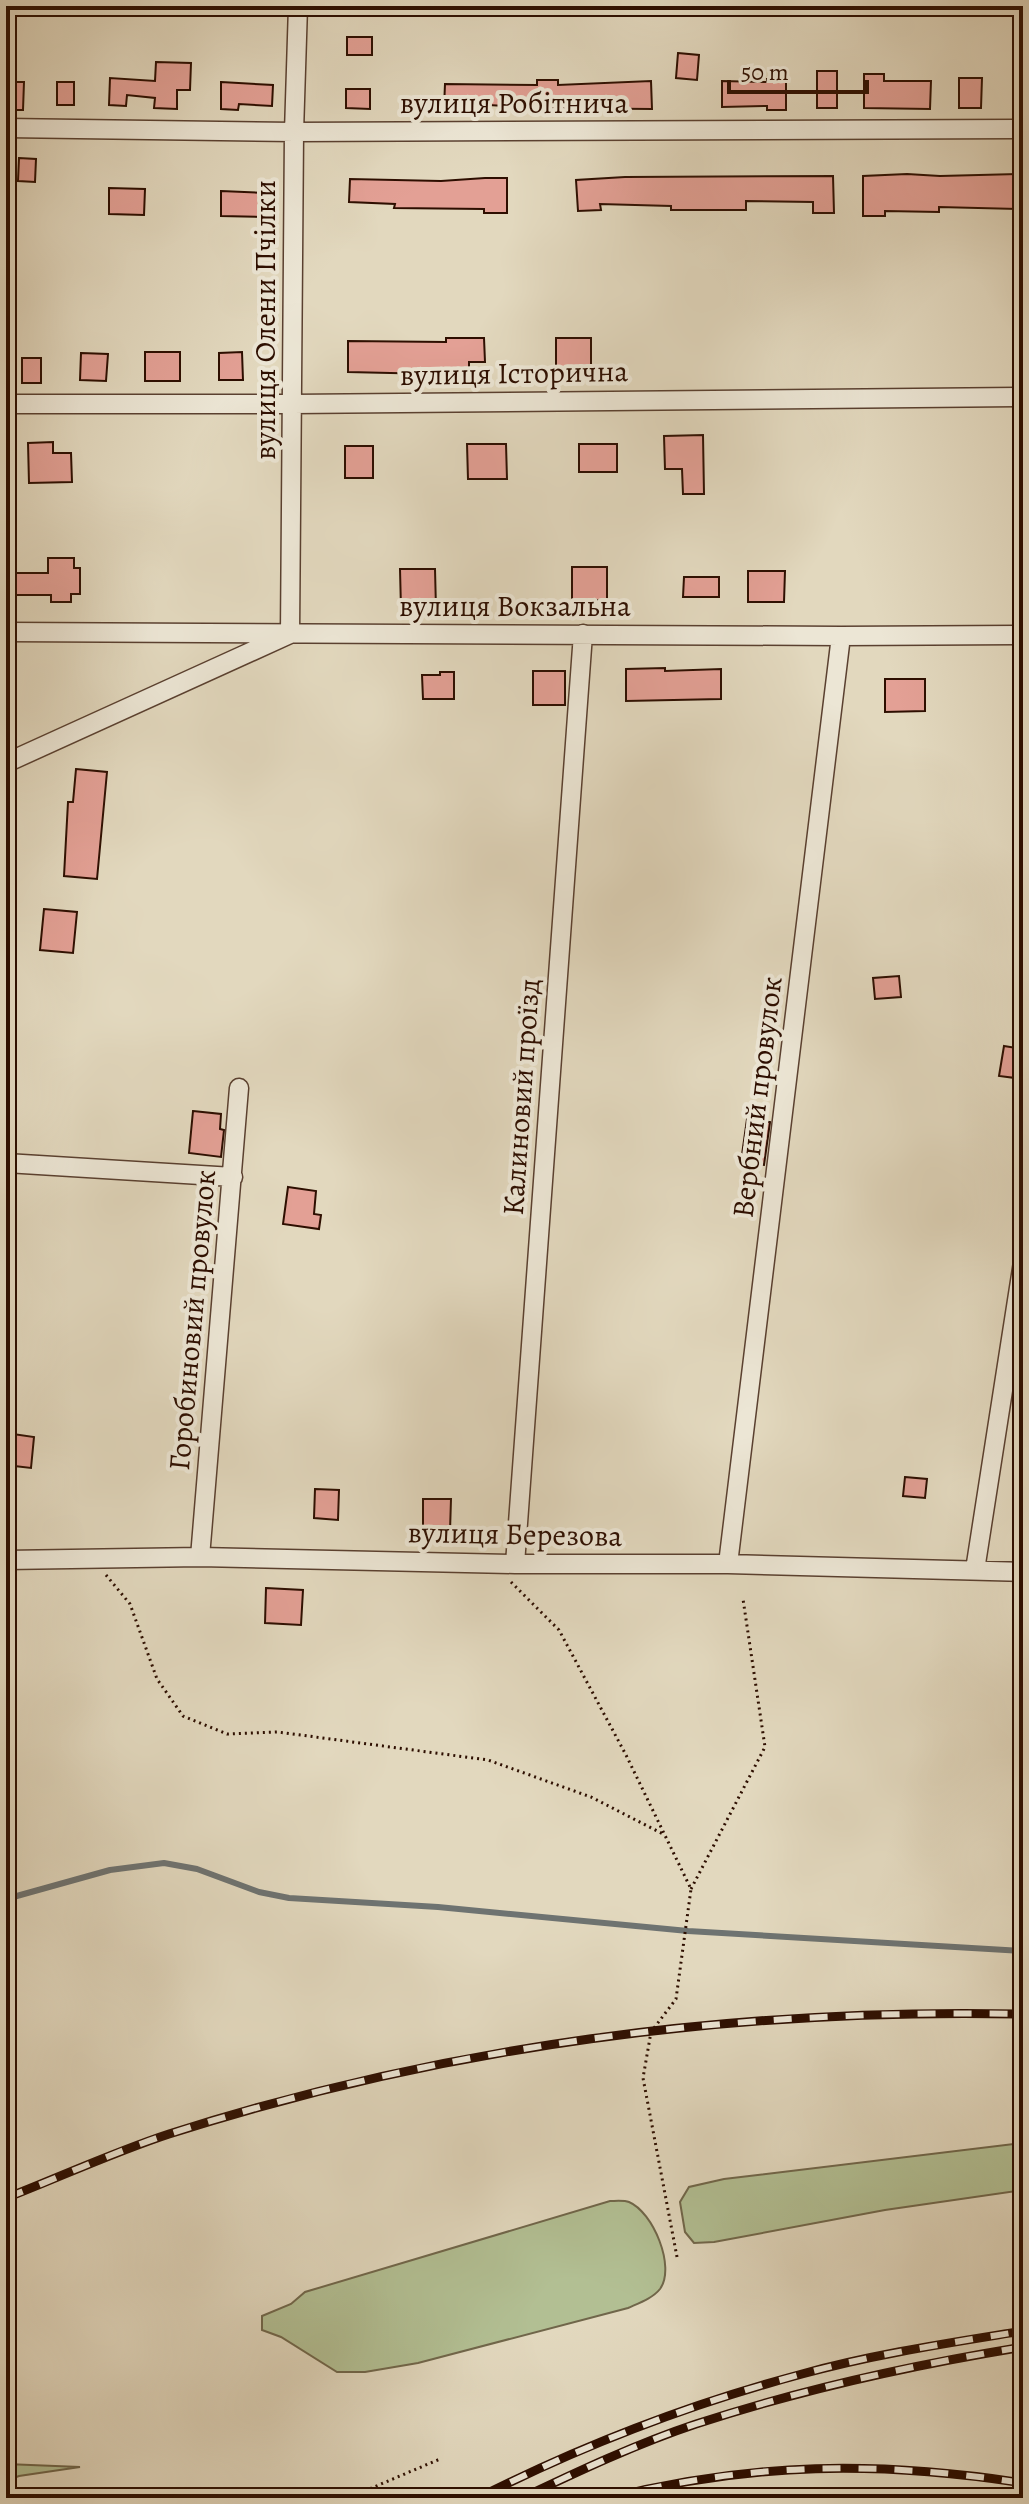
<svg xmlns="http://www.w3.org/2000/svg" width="1029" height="2504" font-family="Alegreya,serif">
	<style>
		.green { fill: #b2bf93; stroke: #70664a; stroke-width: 2 }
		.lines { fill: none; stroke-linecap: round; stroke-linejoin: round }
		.stream { stroke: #6e7371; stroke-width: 6 }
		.building { fill: #e3a095; stroke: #2d0e00; stroke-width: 2 }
		.minor-casing { stroke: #5a4030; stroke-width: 21 }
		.path { stroke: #2d0e00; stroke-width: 3; stroke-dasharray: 2 4; stroke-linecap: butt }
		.minor { stroke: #ece6d5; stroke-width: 18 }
		.rail-casing { stroke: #2d0e00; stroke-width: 9 }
		.rail { stroke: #ece6d5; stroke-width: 6; stroke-dasharray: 18; stroke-linecap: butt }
		.labels { text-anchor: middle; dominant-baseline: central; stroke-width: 8; stroke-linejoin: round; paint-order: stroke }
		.street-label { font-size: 30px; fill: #2d0e00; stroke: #ece6d5 }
	</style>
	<rect width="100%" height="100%" fill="#e2d8be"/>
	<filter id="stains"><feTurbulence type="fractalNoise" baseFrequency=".0025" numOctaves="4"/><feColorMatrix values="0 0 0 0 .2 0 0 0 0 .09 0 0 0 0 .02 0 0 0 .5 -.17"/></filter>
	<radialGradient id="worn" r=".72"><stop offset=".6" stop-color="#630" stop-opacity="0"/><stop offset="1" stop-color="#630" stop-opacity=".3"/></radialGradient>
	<path class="green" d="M1023,2143V2190L885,2210L714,2242L694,2243L685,2232L680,2202L689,2187L724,2179Z
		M610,2201C615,2201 624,2200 629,2202C653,2212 676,2267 660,2289C653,2298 639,2303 628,2308L418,2363L365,2372H337L281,2337L262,2330V2316L291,2304L305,2292Z
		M6,2464L80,2467L19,2476L6,2481Z"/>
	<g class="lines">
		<path class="stream" d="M6,1899L110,1870L164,1863L197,1869L259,1892L289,1898L438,1907L688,1931L1023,1951"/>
	</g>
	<path class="building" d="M347,37H372V55H347Z
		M678,53L699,55L697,80L676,78Z
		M156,62L191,63L190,90H177V109L154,108L155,98L127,95L126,106L109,105L110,78L155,81Z
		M817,71H837V108H817Z
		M864,74H884V81H931L930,109L864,108Z
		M959,78H982L981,108H959Z
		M767,79H786V110H767V106L722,107V81L767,82Z
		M537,80H558V85L651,81L652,109L537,108L471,104L470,109L444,108L445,84L537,85Z
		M6,82H24L23,110H6Z
		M57,82H74V105H57Z
		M221,82L273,85L272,106L239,104L238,110L221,109Z
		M346,89H370V109L346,108Z
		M19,158L36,159L35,182L18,181Z
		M907,174L940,176L1023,174V209L939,207V212L885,211V216H863V176Z
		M833,176L834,213H813V202L746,201V210H671V206L600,204L601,210L578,211L576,180L625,177Z
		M485,178H507V213H484V209L394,208L395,204L349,202L350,179L441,181Z
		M109,188L145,189L144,215L109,214Z
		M221,191L265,193L264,217L221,216Z
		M446,338H484L485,362H469V371H433V374L348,372V341L446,342Z
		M556,338H591V369H556Z
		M145,352H180V381H145Z
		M242,352L243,380H219V353Z
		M81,353L108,354L106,381L80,380Z
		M22,358H41V383H22Z
		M703,435L704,494H683L682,469H665L664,436Z
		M53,442V453H71L72,482L29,483L28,443Z
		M467,444H506L507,479H468Z
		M579,444H617V472H579Z
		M345,446H373V478H345Z
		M48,558H74V568H80V594H71V602H51V595H6V573H48Z
		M572,567H607V600H572Z
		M400,569H435L436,609H401Z
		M748,571H785L784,602H748Z
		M684,577H719V597H683Z
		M665,668V671L721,669V699L626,701V669Z
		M533,671H565V705H533Z
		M440,672H454V699H423L422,675H440Z
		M885,679H925V711L885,712Z
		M76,769L107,772L97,879L64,876L68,802H73Z
		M44,909L77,912L73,953L40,950Z
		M899,976L901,997L875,999L873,978Z
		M1004,1046L1023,1049V1079L999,1076Z
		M193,1111L221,1114L220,1129L224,1130L221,1157L189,1153Z
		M747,1119L770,1122L764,1165L741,1162Z
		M288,1187L316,1191L314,1214L321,1215L319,1229L283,1224Z
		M6,1433L34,1437L31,1468L6,1465Z
		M905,1477L927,1479L925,1498L903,1496Z
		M315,1489L339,1490L338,1520L314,1518Z
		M423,1499H451L450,1531L423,1530Z
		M266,1588L303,1590L301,1625L265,1623Z"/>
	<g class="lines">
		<g class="minor-casing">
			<path id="minor" d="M6,128L294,132L1023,129
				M6,404H293L1023,397
				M6,632L841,636L1023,635
				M6,763L290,634L294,132L298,6
				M6,1163L233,1177
				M200,1557L239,1088
				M6,1560L200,1557L515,1564H728L1023,1572
				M515,1564L583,634
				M728,1564L841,636
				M975,1570L1023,1262"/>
		</g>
		<path class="path" d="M106,1575L130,1604L157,1679L183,1716L227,1734L278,1732L488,1760L591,1797L665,1835
			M511,1582L559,1630L626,1755L691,1889L676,1999L651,2032L643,2078L677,2257
			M691,1889L765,1747L743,1599
			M348,2498L440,2459"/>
		<use href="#minor" class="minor"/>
		<g class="rail-casing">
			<path id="rail" d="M6,2198C60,2177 114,2152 169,2134C444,2046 735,2008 1023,2014
				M478,2498C581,2446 690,2404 802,2374C874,2354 949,2343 1023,2331
				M522,2498C579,2471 636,2444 696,2424C803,2389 912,2365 1023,2347
				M609,2498C752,2462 879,2461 1023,2483"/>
		</g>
		<use href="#rail" class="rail"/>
	</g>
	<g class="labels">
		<g class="street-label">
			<text x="514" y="103">вулиця Робітнича</text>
			<text transform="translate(265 320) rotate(-90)">вулиця Олени Пчілки</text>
			<text transform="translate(514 373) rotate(-1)">вулиця Історична</text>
			<text x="515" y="606">вулиця Вокзальна</text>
			<text transform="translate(521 1097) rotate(-86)">Калиновий проїзд</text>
			<text transform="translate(757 1097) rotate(-83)">Вербний провулок</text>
			<text transform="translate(192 1320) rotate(-85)">Горобиновий провулок</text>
			<text transform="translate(515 1534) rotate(1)">вулиця Березова</text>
		</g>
	</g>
	<rect width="1029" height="2504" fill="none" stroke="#e2d8be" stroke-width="32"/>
	<rect x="8" y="8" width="1013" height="2488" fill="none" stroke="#2d0e00" stroke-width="4"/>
	<rect x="16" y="16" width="997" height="2472" fill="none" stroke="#2d0e00" stroke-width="2"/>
	<path d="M729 80v12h138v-12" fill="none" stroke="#2d0e00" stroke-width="4"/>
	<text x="741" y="80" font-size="24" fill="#2d0e00" stroke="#ece6d5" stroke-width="6" paint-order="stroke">50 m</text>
	<rect width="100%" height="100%" filter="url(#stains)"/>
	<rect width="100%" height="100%" fill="url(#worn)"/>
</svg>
